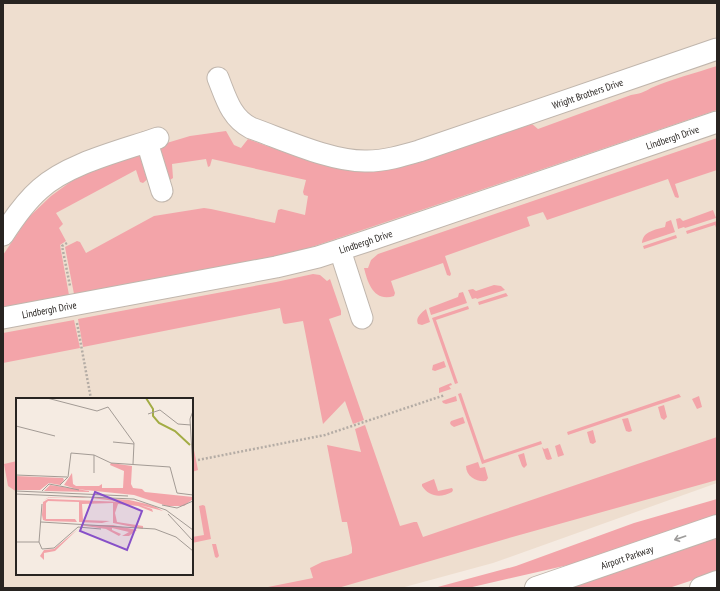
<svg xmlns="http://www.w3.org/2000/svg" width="720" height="591" font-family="'PT Sans Narrow',sans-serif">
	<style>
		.built { fill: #eedecf; fill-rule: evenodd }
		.green { fill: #f3a4a9 }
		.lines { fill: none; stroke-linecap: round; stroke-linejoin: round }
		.minor-casing { stroke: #c0b6ad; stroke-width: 23 }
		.highway-casing { stroke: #c0b6ad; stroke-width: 24 }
		.path { stroke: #b4aca5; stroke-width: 2.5; stroke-dasharray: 2 2; stroke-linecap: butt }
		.minor { stroke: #fff; stroke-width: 21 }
		.highway { stroke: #fff; stroke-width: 22 }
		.oneway { stroke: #9e9c9b }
		.labels { text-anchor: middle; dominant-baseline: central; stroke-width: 4; stroke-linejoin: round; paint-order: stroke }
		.street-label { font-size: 10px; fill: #282421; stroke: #f5ebe2 }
		.inset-river { fill: none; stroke: #a3ac44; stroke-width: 2 }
		.inset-road { fill: none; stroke: #a39b95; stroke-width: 1 }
		.view { fill: #8750c8; fill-opacity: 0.15; stroke: #8750c8; stroke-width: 2 }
		.inset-edge { fill: none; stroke: #282421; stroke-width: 2 }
	</style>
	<rect width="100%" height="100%" fill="#f5ebe2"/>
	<path class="built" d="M3,3H717V483L493,563L401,588H3ZM17,399H192V574H17Z"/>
	<path class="green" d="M717,66V110L306,249L269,258L74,294L65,247L77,241L80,242L86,253L154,216L204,208L211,209L275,223L278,210L281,209L305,215L308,196L304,195L303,192L306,180L212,159L210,166L208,167L206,159L172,164L173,178L170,180L159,146L160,145L190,136L226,131L234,145L241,148L248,139L306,160L328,166L388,169L416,163L532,124L538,129L631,95C639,94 644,92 651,88C672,79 695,73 717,66Z
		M717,138V170L675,184L679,197L678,198L675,197L668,179L547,220L543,212L527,217L530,226L445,256L451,274L450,276L447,275L443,263L391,281L395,293L394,296C374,302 368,284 364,268H368L371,260L378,254Z
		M136,156H141L150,177L143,183L140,182L136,170L56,213L63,224L59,228L66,241L60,245L69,295L3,307V255L28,218L51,196L73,180L93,170Z
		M713,210L716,218L685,228L684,227L678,229L676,219L680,218L683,221Z
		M671,220L675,232L642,243C643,231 655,230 665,227L666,222Z
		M717,221V230L715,225L687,234L686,231Z
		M676,235L677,238L644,249L643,246Z
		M313,274L320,275L327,281L330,279L341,311V315L329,319L364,420L353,424L345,401L323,424L303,321L285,324L283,323L280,308L83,347L78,319L276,282Z
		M494,285L501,286L505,290L477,299L476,298L472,299L468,290L473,289L476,291Z
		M463,292L467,303L431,315L429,308L458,297L459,293Z
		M506,293L508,296L479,305L478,302Z
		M468,306L469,309L436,320L458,383L455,384L432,318Z
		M426,309L430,322L422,325L418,324C415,318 421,313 426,309Z
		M74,320L80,348L3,363V333Z
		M444,361L446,367L435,371L432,370L433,365Z
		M451,383L452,385L449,386L451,389L439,393V388Z
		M461,393L484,460L541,441L542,444L482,464L458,394Z
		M679,394L681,397L568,435L567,432Z
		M456,396L457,401L446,404L443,403L442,401Z
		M699,396L702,407L697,409L692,399Z
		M664,405L667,417L664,420L661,418L658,407Z
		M463,417L465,423L454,427L451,425L450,423L451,421Z
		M628,418L632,431L629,432L626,431L622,419Z
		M365,425L400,526L414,522H417L423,537L717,437V480L516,536L338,588H263L313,578L310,568L322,562L348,555L352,553V548L347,522H342L327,445L361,452L355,429Z
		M593,430L596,442L593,444L590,443L587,432Z
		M192,440L198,470L192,472Z
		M560,444L564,455L558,457L555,446Z
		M542,447L544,449L548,448L552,459L548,460L546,459Z
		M524,453L527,465L524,468L522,466L518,455Z
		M17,461V492L8,486L4,464Z
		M478,462L480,468L485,467L488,478L486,481C477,482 466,477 466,466Z
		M434,479L438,491L452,488L453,490L452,492C441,498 429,497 422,486V484Z
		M717,499V515L577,563L468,588H434L516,566L634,523Z
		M203,505L205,506L211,539L192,543V537L204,535L199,506Z
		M717,536V572L669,588H567Z
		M212,544H216L219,556L217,558L215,557Z"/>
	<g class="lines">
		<g class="minor-casing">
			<g id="minor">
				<path id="s1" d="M218,78C226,98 231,118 251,128C285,140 332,162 367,161C385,161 402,156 419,151L717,49"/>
				<path d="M147,142L162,191"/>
				<path d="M3,235C14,218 25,202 40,189C69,163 121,151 158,138"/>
				<path d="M340,250L362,318"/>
				<path id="s2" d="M3,318L276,267L318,257L367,241L717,122"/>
			</g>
		</g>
		<g class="highway-casing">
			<g id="highway">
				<path id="s3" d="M536,588L717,526"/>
				<path d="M701,588L717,582"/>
			</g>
		</g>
		<path class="path" d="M67,243L62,246L70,286
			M77,323L91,399
			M198,460L325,435L445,395"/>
		<use href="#minor" class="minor"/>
		<use href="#highway" class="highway"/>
	</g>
	<defs><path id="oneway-shaft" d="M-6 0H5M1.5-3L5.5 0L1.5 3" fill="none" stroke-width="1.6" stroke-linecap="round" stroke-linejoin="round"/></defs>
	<use class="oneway" href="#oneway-shaft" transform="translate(680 538) rotate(161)"/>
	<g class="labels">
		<g class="street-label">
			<text stroke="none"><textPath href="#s1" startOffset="414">Wright Brothers Drive</textPath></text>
			<text stroke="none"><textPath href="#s2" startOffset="695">Lindbergh Drive</textPath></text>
			<text stroke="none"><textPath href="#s2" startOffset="371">Lindbergh Drive</textPath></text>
			<text stroke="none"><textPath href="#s2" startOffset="47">Lindbergh Drive</textPath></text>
			<text stroke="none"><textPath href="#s3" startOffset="96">Airport Parkway</textPath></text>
		</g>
	</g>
	<g transform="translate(16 398)">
		<rect width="177" height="177" fill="#f5ebe2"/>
		<path d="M95,65L116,68L115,86L117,90L126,91L129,94L177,99V101L168,108H151L118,97L60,91L48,87L56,75L57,86L60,88H83L86,86V90H107L108,73L94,67ZM0,78L47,80L48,82L44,87L33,85L24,92H0ZM34,87L73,93V94L28,93ZM33,99L86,100L113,102L131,106L140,109L147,113L124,107L136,111L137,114L122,108L102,106L99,115L101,124L127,128V131L97,125V105L66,106L67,122L94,123L86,125L63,124V104L32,103L30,105V121H59L61,124L30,123L27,122L26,117L27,104L32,101L108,104L67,99H34L28,102ZM63,127H97L121,132L113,138H106L113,134L96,130V132L105,136L103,138L90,131ZM62,131L39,153L28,155V162L24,158L28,152L38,151Z" fill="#f3a4a9"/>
		<path class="inset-river" d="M130,0L137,11V18L143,25L159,33L174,47"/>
		<path class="inset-road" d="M31,0L81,13L92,9M92,9L118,45L117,66M177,13L174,21L177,72M132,16L144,12L162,26L175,27M0,28L39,38M97,44L118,46M78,75V57L95,65L154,69L161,95L177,97M0,77L51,79M44,87L52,79L55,55L78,57M49,89L63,92M0,93L112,98M26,93L33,86L49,89M0,96L118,101L150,112L177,132M26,106L23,144L26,151L38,150L62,129M146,107L161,110L177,103M152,116L177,143M25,124L139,131L160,139L177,153M62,129L85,131M0,144H23"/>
		<path class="view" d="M79,94L126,113L111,152L64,133Z"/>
		<rect width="177" height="177" class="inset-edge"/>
	</g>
	<rect width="720" height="591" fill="none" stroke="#282421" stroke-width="8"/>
</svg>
